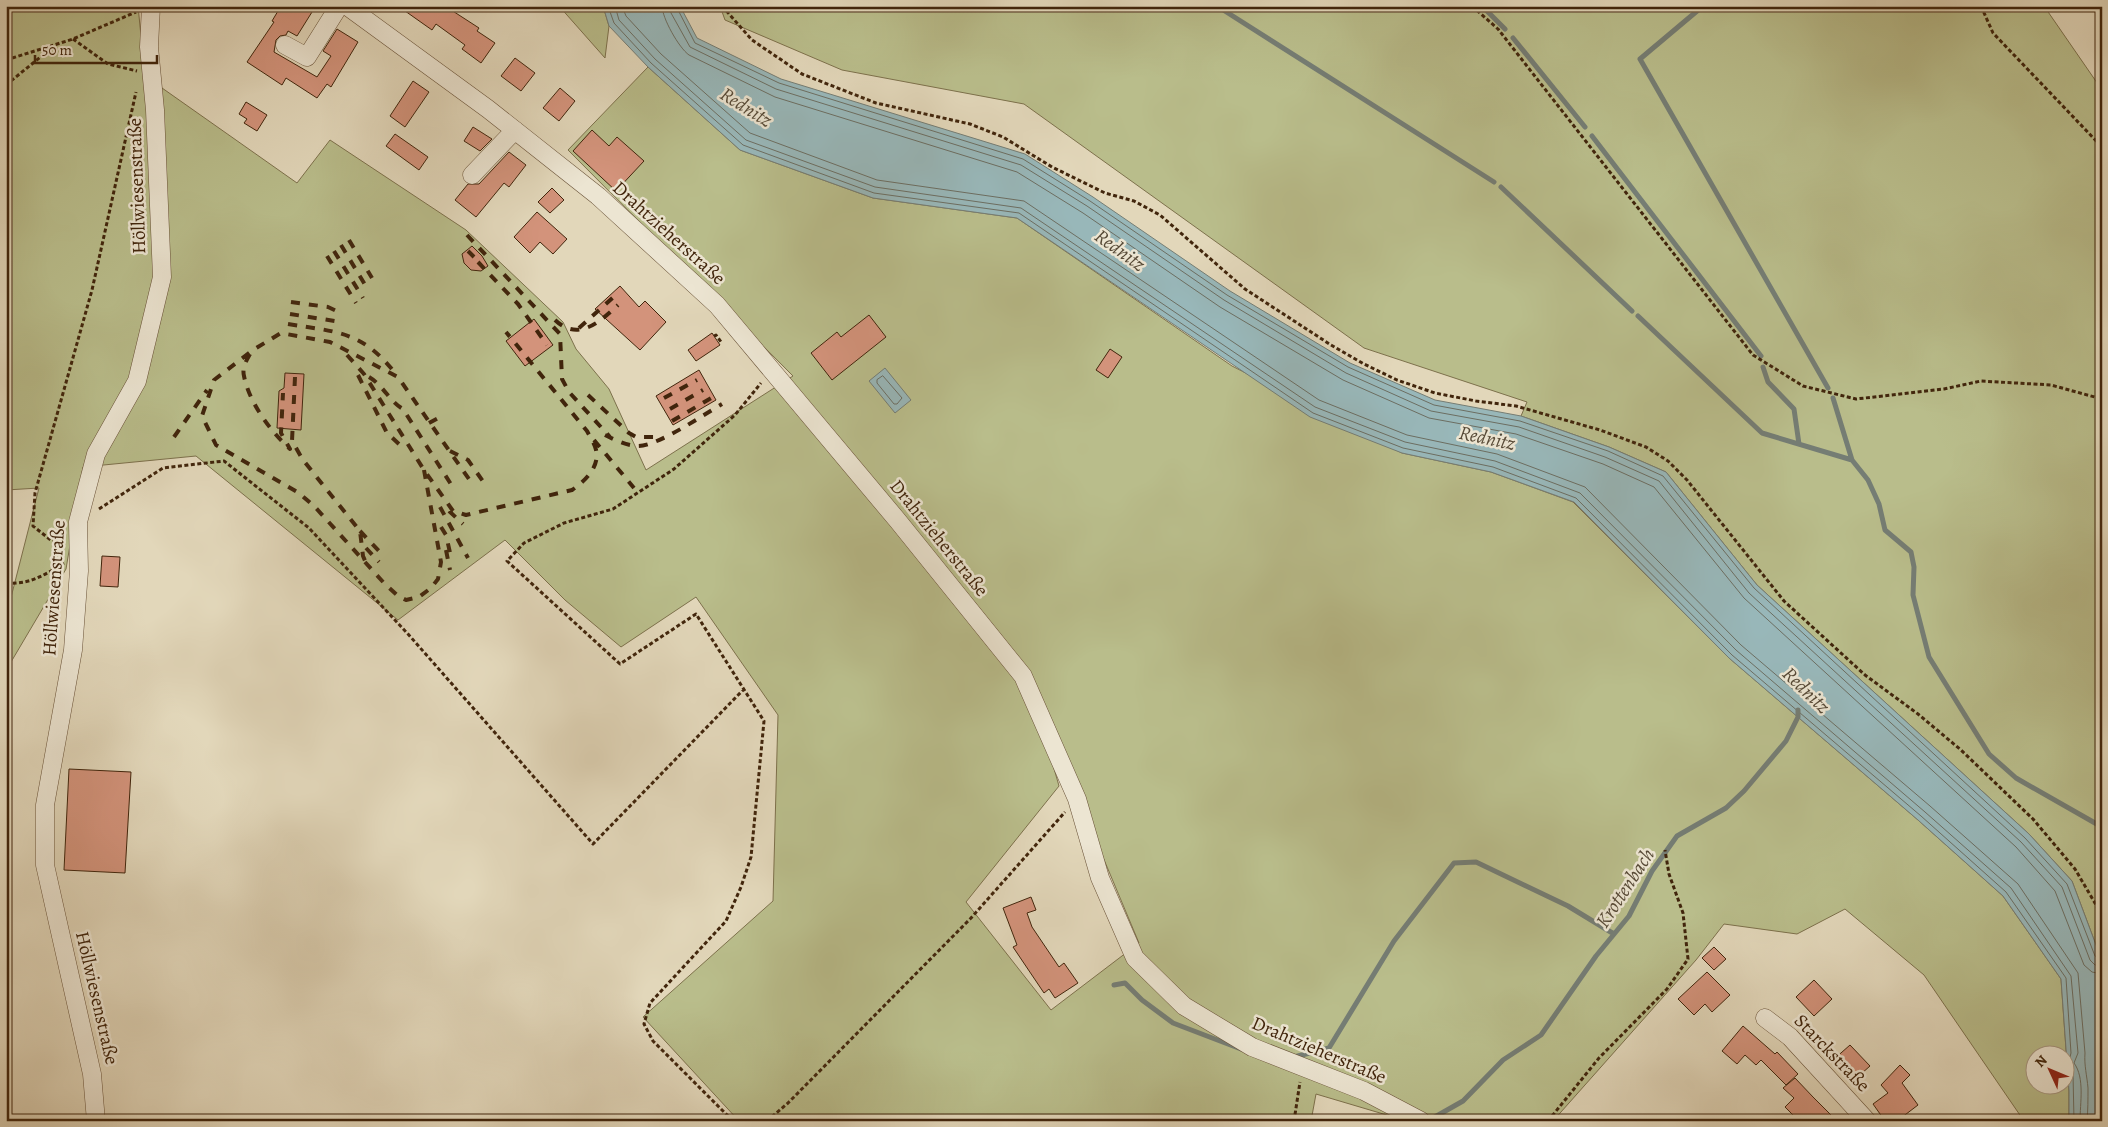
<svg xmlns="http://www.w3.org/2000/svg" width="2108" height="1127" font-family="Alegreya,serif">
	<style>
		.green { fill: #b9bd8b; stroke: #7d714c; fill-rule: evenodd }
		.water { fill: #98b7b9; stroke: #757d74 }
		.lines { fill: none; stroke-linecap: round; stroke-linejoin: round }
		.shore { stroke: #6c6e62; stroke-width: 1 }
		.stream { stroke: #757d74; stroke-width: 5 }
		.building { fill: #d3937b; stroke: #41250c }
		.minor-casing { stroke: #695238; stroke-width: 19 }
		.path { stroke: #41250c; stroke-width: 3; stroke-dasharray: 4 2.5; stroke-linecap: butt }
		.minor { stroke: #ece5d2; stroke-width: 18 }
		.rail { stroke: #41250c; stroke-width: 4; stroke-dasharray: 9 9; stroke-linecap: butt }
		.labels { text-anchor: middle; dominant-baseline: central; stroke-width: 5; stroke-linejoin: round; paint-order: stroke }
		.street-label { font-size: 19px; fill: #41250c; stroke: #ece5d2 }
		.water-label { font-size: 20px; font-style: italic; fill: #574a37; stroke: #ece5d2 }
	</style>
	<rect width="100%" height="100%" fill="#e2d7ba"/>
	<filter id="stains"><feTurbulence type="fractalNoise" baseFrequency=".004" numOctaves="4"/><feColorMatrix values="0 0 0 0 .2 0 0 0 0 .09 0 0 0 0 .02 0 0 0 .5 -.17"/></filter>
	<radialGradient id="worn" r=".72"><stop offset=".6" stop-color="#630" stop-opacity="0"/><stop offset="1" stop-color="#630" stop-opacity=".3"/></radialGradient>
	<path class="green" d="M6,6H138L145,76L297,183L330,140L466,230L563,322L576,349L609,389L646,470L793,376L568,150L648,67L740,150L873,198L1017,218L1232,366L1402,453L1491,472L1573,502L1729,658L1918,820L2003,896L2061,979L2069,1091V1121H2024L1924,975L1845,909L1797,934L1724,924L1696,960L1553,1121H1407L1316,1094L1311,1121H739L643,1017L773,901L778,715L696,597L621,647L565,600L505,540L398,620L196,456L83,467L66,569L11,662L6,659V617L39,488L6,490ZM1029,681L1139,943L1051,1010L966,902L1059,786ZM2036,1054H2066V1084H2036Z
		M559,6H603L609,26L605,58Z
		M720,6H2044L2102,90V961L2072,881L2029,834L1757,585L1666,472L1609,447L1521,416L1527,402L1364,348L1024,104L842,70L725,20Z"/>
	<path class="water" d="M603,6H680L697,38L781,79L1025,154L1093,197L1230,291L1350,363L1435,400L1521,416L1609,447L1666,472L1757,585L2029,834L2072,881L2102,961V1121H2069V1091L2061,979L2003,896L1918,820L1729,658L1574,502L1491,472L1402,453L1310,417L1017,218L873,198L740,150L648,67L609,26Z
		M885,368L911,400L895,413L869,381Z"/>
	<g class="lines">
		<path class="shore" d="M608,6L614,23L651,63L743,145L874,193L1019,213L1313,413L1403,448L1493,467L1576,498L1732,655L1921,816L2006,892L2066,978L2071,1053L2070,1057L2066,1059
			M615,6L619,20L655,59L746,140L875,187L1021,208L1315,407L1405,442L1495,461L1580,493L1736,650L1925,812L2011,888L2071,976L2078,1053L2074,1063C2085,1078 2080,1103 2080,1121
			M622,6L626,16L661,54L750,133L877,180L1024,201L1319,400L1407,435L1497,454L1585,487L1741,645L1930,806L2018,884L2078,973L2085,1053C2084,1065 2087,1076 2088,1088C2088,1099 2088,1110 2087,1121
			M662,6C662,18 679,48 689,55L775,97L1017,172L1083,213L1220,307L1343,380L1429,418L1516,434L1603,464L1654,487L1744,598L2016,847L2055,891L2084,965L2092,972L2102,974
			M669,6L671,13L690,47L776,89L1021,165L1087,206L1224,300L1346,373L1431,411L1519,427L1605,457L1659,481L1749,593L2021,842L2062,887L2090,960L2095,965L2102,966
			M676,6L695,43L779,83L1023,159L1090,201L1227,295L1348,367L1434,405L1520,421L1608,451L1663,476L1754,588L2025,838L2067,884L2095,956L2102,960
			M883,376L902,398L897,404H894L877,383V380Z
			M2066,1068L2071,1069L2073,1073L2074,1121"/>
		<path class="stream" d="M1217,6L1494,182
			M1482,6L1505,29
			M1703,6L1640,59L1828,388
			M1513,38L1585,127
			M1592,136L1761,356
			M1501,187L1632,311
			M1638,316L1762,433L1852,460
			M1763,367L1768,382L1794,409L1799,444
			M1833,398L1852,460L1868,480L1879,504L1885,530L1911,552L1914,567L1913,595L1929,657L1989,754L2016,778L2102,827
			M1114,985L1125,983L1142,1000L1173,1023L1241,1049
			M1294,1057L1329,1048L1394,941L1454,863L1476,862L1568,906L1614,934
			M1433,1118L1463,1101L1503,1060L1541,1035L1596,956L1629,916L1652,871L1677,836L1726,808L1744,791L1786,741L1798,717V710"/>
	</g>
	<path class="building" d="M281,6H302L312,12L297,36L288,31L286,35L280,36L276,40L274,52L317,77L331,56L323,51L337,29L358,42L331,87L327,84L317,98L286,78L282,85L247,62L274,22L272,21Z
		M398,6H445L479,28L477,31L495,43L481,63L462,49L465,45L436,24L432,30Z
		M515,58L535,73L521,91L501,76Z
		M413,81L429,92L405,127L390,116Z
		M560,88L575,101L559,121L543,108Z
		M246,102L267,115L257,131L244,123L247,119L239,114Z
		M473,127L492,139L480,151L464,141Z
		M592,130L609,146L617,137L644,161L616,191L573,151Z
		M395,134L428,157L419,170L386,146Z
		M509,152L526,165L509,187L504,183L476,217L455,200L468,184H479Z
		M552,188L564,200L550,213L538,202Z
		M537,212L567,239L553,254L540,242L530,253L514,237Z
		M472,246L482,256L488,266L481,271L471,270L464,263L462,254Z
		M620,286L639,307L645,301L666,322L640,350L595,309Z
		M869,315L886,337L832,380L811,353L837,332L841,337Z
		M534,319L553,345L525,366L506,341Z
		M712,333L720,345L696,361L688,350Z
		M1110,349L1122,357L1108,378L1096,370Z
		M699,370L716,400L673,425L656,396Z
		M285,373L304,374L301,430L277,428L279,391L284,388Z
		M102,556L120,557L118,587L100,586Z
		M69,769L131,772L125,873L64,870Z
		M1031,897L1036,910L1027,913L1032,927L1059,967L1064,963L1078,983L1055,998L1049,989L1044,993L1013,947L1017,945L1003,908Z
		M1714,947L1726,959L1714,970L1702,958Z
		M1707,972L1730,995L1712,1012L1705,1004L1694,1015L1678,999Z
		M1814,980L1832,999L1814,1016L1796,997Z
		M1743,1026L1775,1054L1777,1052L1798,1074L1786,1085L1761,1060L1756,1065L1745,1055L1737,1064L1722,1051Z
		M1850,1045L1870,1066L1852,1082L1833,1060Z
		M1900,1065L1910,1075L1902,1083L1918,1105L1897,1121H1885L1873,1104L1888,1093L1881,1085Z
		M1795,1078L1813,1097L1837,1121H1799L1785,1107L1794,1098L1783,1088Z"/>
	<g class="lines">
		<g class="minor-casing">
			<path id="minor" d="M347,6L488,109L598,196L717,305L898,521L1023,676L1077,799L1100,878L1135,958L1184,1006L1252,1047L1364,1091L1421,1121
				M285,45L307,57L339,6
				M472,175L515,130
				M1765,1018L1790,1037L1867,1121
				M96,1121L92,1074L45,865V805L73,650L79,571L78,522L96,454L137,381L162,277L155,110L149,47L151,6"/>
		</g>
		<path class="path" d="M722,6L752,40L802,74L876,103L970,124L1003,137L1052,167L1105,193L1134,201L1160,215L1245,289L1331,345L1364,364L1397,380L1435,393L1476,401L1516,406L1600,430L1646,447L1668,461L1687,480L1784,601L1865,675L1918,714L1961,750L2033,819L2075,869L2102,915
			M1472,6L1498,29L1753,355L1803,386L1856,399L1944,389L1981,381L2051,385L2102,399
			M1981,6L1993,33L2102,147
			M73,39L108,64L137,71
			M6,60L73,39L136,12
			M6,85L54,46
			M714,336L716,335L721,342
			M99,509L163,468L224,461L309,528L408,634L593,844L744,689
			M63,541H52L33,526L35,493L92,290L136,92
			M6,583C29,585 45,575 64,563
			M733,1121L653,1041L644,1024L650,1003L726,921L741,887L751,857L764,721L696,614L620,664L507,561L524,543L564,523L613,509L674,469L735,415L761,383
			M767,1121L788,1103L971,918L1065,812
			M1294,1121L1300,1082
			M1548,1121L1599,1058L1667,989L1688,959L1683,913L1669,874L1665,850"/>
		<use href="#minor" class="minor"/>
		<path class="rail" d="M467,235L560,334L562,379L569,392L610,437
			M349,240L372,278
			M341,245L367,288
			M334,251L363,298
			M468,251L474,257
			M327,256L356,303
			M478,262L518,304L547,345
			M291,302L328,307L341,313
			M290,314L335,321
			M555,320C578,342 600,322 618,305
			M288,324C337,332 362,331 395,373
			M579,328L619,292
			M250,354C246,361 242,368 244,376C249,402 270,431 290,449L281,433L283,393
			M347,355L364,374L424,470L453,511L466,515L572,490C585,481 600,467 596,450C595,444 590,437 587,431L506,332
			M358,375L387,433L399,444
			M295,377L292,441L303,460L360,531L363,556L366,563
			M369,377C384,386 389,401 403,409L454,489
			M588,395L629,433L636,437H657
			M664,398L697,380
			M670,409L703,390
			M672,421L713,397
			M429,423L444,415
			M605,435C615,440 627,446 638,446C658,446 703,415 722,404
			M174,437L207,390
			M594,440L634,488
			M450,451L468,460L487,487
			M424,470L441,562L438,579L431,588L419,597L406,600L398,596L384,583L315,507L299,493L216,445L202,416L214,380L253,350L281,333L330,342L398,377L471,482
			M440,507L468,558
			M449,511L463,524
			M441,527L446,535L451,557
			M360,531L380,552
			M366,548L379,562
			M446,550L450,570"/>
	</g>
	<g class="labels">
		<g class="street-label">
			<text transform="translate(137 186) rotate(-92)">Höllwiesenstraße</text>
			<text transform="translate(669 233) rotate(42)">Drahtzieherstraße</text>
			<text transform="translate(939 538) rotate(51)">Drahtzieherstraße</text>
			<text transform="translate(54 588) rotate(-86)">Höllwiesenstraße</text>
			<text transform="translate(97 998) rotate(77)">Höllwiesenstraße</text>
			<text transform="translate(1319 1050) rotate(23)">Drahtzieherstraße</text>
			<text transform="translate(1832 1053) rotate(46)">Starckstraße</text>
		</g>
		<g class="water-label">
			<text transform="translate(746 107) rotate(32)">Rednitz</text>
			<text transform="translate(1120 250) rotate(36)">Rednitz</text>
			<text transform="translate(1487 438) rotate(12)">Rednitz</text>
			<text transform="translate(1806 690) rotate(44)">Rednitz</text>
			<text transform="translate(1625 888) rotate(-57)">Krottenbach</text>
		</g>
	</g>
	<rect width="2108" height="1127" fill="none" stroke="#e2d7ba" stroke-width="25"/>
	<rect x="8" y="8" width="2093" height="1112" fill="none" stroke="#41250c" stroke-width="2.5"/>
	<rect x="12" y="12" width="2083" height="1102" fill="none" stroke="#41250c"/>
	<g transform="translate(2050 1070) rotate(314)"><circle r="24" fill="#ece5d2" stroke="#a89883"/>
	<path d="M0-4L9 19L0 12L-9 19Z" fill="#8f2418"/>
	<text y="-8" font-size="14" font-weight="bold" text-anchor="middle" fill="#41250c">N</text>
	</g>
	<path d="M35 55v8h122v-8" fill="none" stroke="#41250c" stroke-width="2.5"/>
	<text x="42" y="55" font-size="15" fill="#41250c" stroke="#ece5d2" stroke-width="4" paint-order="stroke">50 m</text>
	<rect width="100%" height="100%" filter="url(#stains)"/>
	<rect width="100%" height="100%" fill="url(#worn)"/>
</svg>
